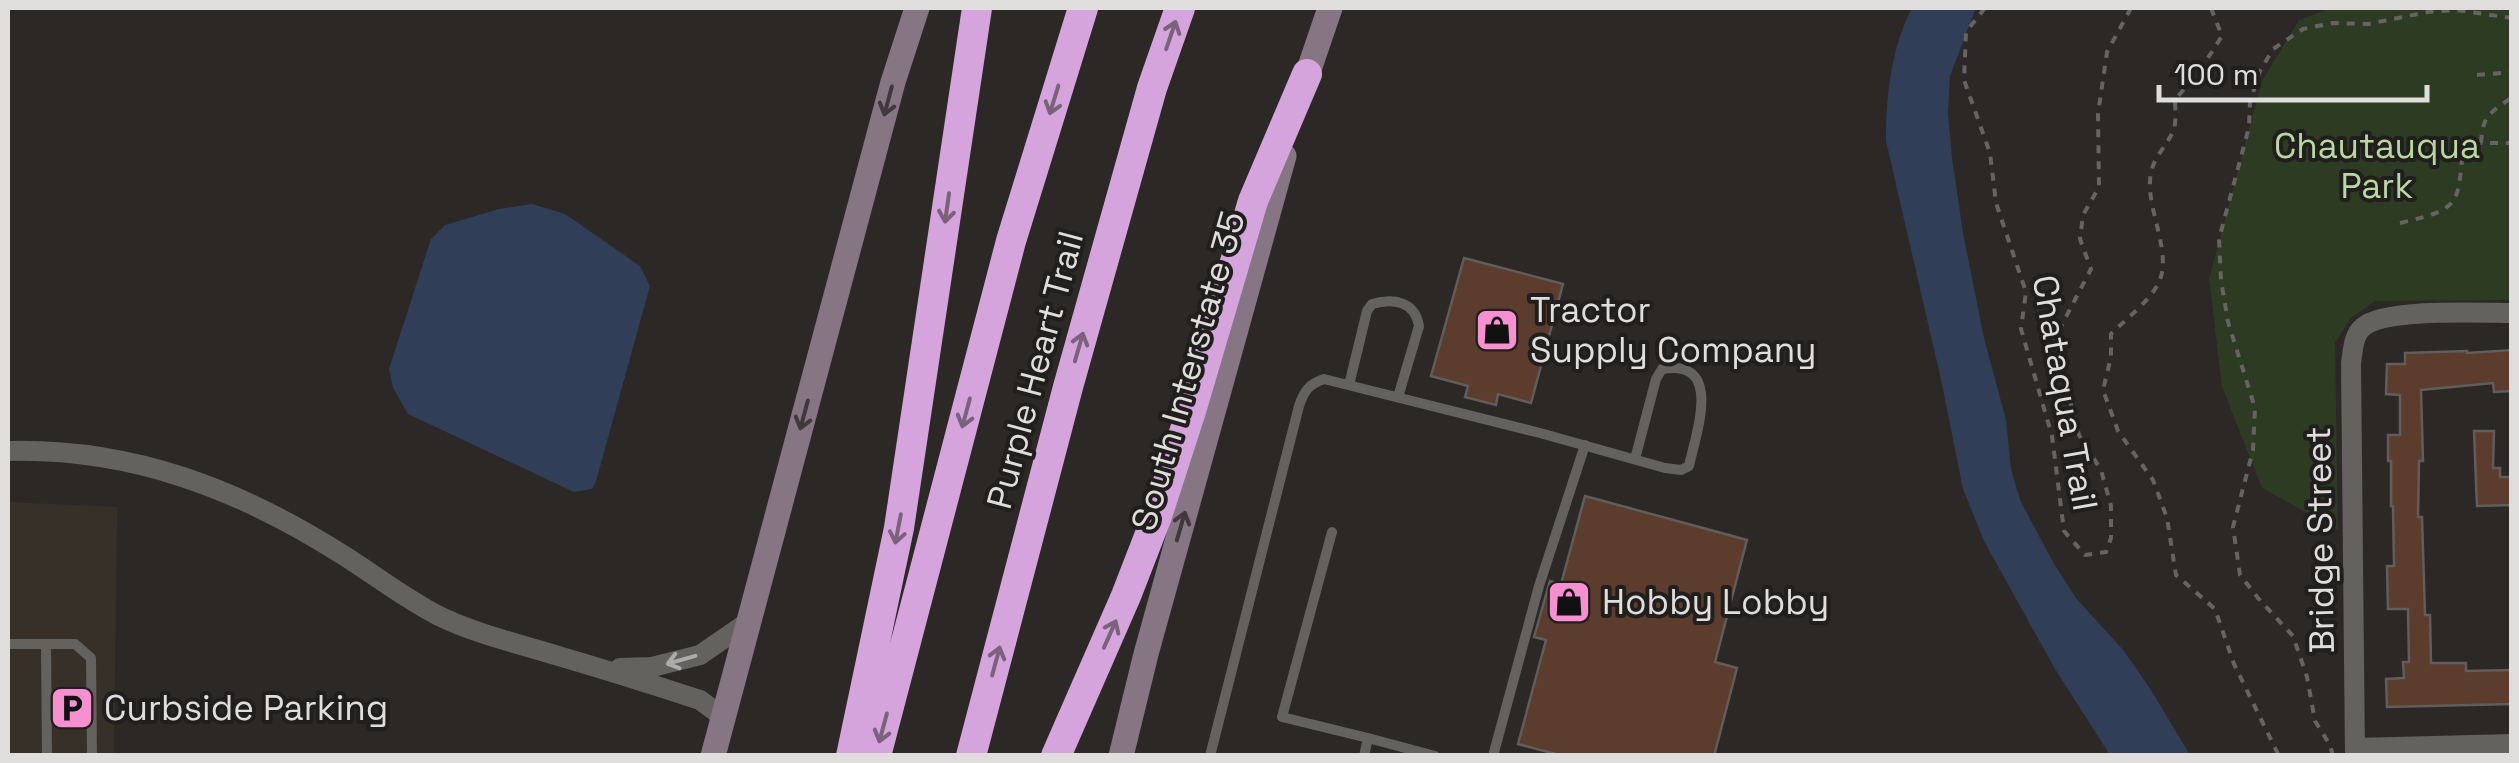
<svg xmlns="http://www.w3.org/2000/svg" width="2519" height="763" font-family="'Space Grotesk',sans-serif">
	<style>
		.built { fill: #373029 }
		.green { fill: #2d3b22 }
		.water { fill: #303e58 }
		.building { fill: #5b3c2d; stroke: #605d5b; stroke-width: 2.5 }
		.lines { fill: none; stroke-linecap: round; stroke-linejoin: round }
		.path { stroke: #666462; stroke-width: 4; stroke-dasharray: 8 8; stroke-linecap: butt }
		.service { stroke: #64625f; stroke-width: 10 }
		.minor { stroke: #64625f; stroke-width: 20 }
		.secondary { stroke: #867684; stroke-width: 25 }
		.motorway { stroke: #d5a4dc; stroke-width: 30 }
		.oneway { stroke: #7b627c }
		.oneway2 { stroke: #3f393c }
		.oneway3 { stroke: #aeacab }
		.labels { text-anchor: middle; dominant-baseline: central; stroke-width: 8; stroke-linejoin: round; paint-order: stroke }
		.park-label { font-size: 35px; fill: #b9d8a1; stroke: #211f1d }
		.poi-label { font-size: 35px; fill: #e0dedd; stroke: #211f1d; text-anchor: start }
		.street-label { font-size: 35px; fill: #e0dedd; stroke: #211f1d }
	</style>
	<rect width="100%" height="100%" fill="#2b2826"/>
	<path class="built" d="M8,502L117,507L114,755H8Z"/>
	<path class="green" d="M2331,8H2512L2511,300L2375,301L2351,318L2335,343L2338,530L2262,488L2222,387L2209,279L2262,81L2299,20Z"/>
	<path class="water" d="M1912,8H1976L1950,76L1948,113L1952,158L1963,233L1984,338L2006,420L2011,469L2020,500L2053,562L2076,598L2124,651L2151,690L2190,755H2110L2055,669L1984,541L1963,489L1942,384L1886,141C1886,96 1891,48 1912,8Z
		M532,204L565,214L640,266L650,286L596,481L592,489L574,492L408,414L393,388L389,369L431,239L445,225L499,209Z"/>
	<path class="building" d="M1464,258L1563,284L1531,403L1498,394L1496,405L1465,397L1468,386L1431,376Z
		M2512,350V391L2494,392L2493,383L2421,390L2423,461H2419L2418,517H2422L2425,615H2430L2431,663H2466V671L2512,670V704L2387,707L2386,679L2404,678L2403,662H2409L2408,609H2388L2387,566H2394L2393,506H2391V461H2388V435H2400V395L2386,394L2387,364H2405V353L2467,351V353Z
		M2474,431H2494L2493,468H2500V477H2512V505L2477,506Z
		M1585,496L1747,540L1715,662L1737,668L1714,756H1563L1518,744L1546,640L1534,637L1550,581L1561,584Z"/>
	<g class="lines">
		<path class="path" d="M1985,8L1966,32L1964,80L1990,153L1996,203L2026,292L2021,329L2052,436L2064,531L2085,555L2106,552L2111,538V506L2101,470L2079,435L2054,340L2091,269L2080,239L2083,215L2099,187L2098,114L2107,52L2131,8
			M2211,8L2222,36L2202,67L2175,100C2175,109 2177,122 2173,131C2167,146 2154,156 2151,173C2144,206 2173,251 2159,282C2151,300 2125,320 2111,334V357L2103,390L2118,431L2153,480L2167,518L2176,575L2215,609L2234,664L2279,756
			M2477,75L2512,72
			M2481,143C2483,113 2490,114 2512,97
			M2400,223C2466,208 2456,203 2464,143H2512
			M2333,756L2330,745L2315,721L2307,677L2293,636L2258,598L2240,575L2233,527L2253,450L2255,408L2228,322L2221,280L2219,239L2249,127L2250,102L2260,71L2273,49L2303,29L2333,23L2368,24L2428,12L2456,10L2512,18"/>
		<path class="service" d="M1349,385L1367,311L1372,304C1393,298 1415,301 1419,326L1398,397
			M1332,532L1282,717L1368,738L1364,756
			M8,644H75L91,658L92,756
			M46,644L47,756
			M1368,738L1435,756
			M1210,756L1299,406C1304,391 1309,384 1324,379L1540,433L1665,468L1681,470L1689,466C1696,433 1724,358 1662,369L1656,379L1635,459
			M1493,756L1539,586L1585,445"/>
		<path class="minor" d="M8,451C132,448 239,489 343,555C375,575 405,599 439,616C476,634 516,643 555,655C603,669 651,684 700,700L723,717
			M620,668L652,667L700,655L748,622
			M2355,748L2512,744
			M2355,756L2351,363C2353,351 2353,335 2363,327C2385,308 2480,313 2512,313"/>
		<path class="secondary" d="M1301,93L1330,8
			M713,756L893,82L917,8
			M1121,756L1146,654L1284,156"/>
		<path class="motorway" d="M851,756L899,528L977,8
			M876,756L1011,241L1083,8
			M971,756L1068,387L1152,88L1180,8
			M1056,756L1126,596L1157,516L1191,411L1253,201L1307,74"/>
	</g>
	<defs><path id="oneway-shaft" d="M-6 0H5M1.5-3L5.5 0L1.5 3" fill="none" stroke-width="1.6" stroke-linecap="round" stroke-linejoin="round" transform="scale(2.5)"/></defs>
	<g class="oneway">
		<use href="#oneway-shaft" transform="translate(1171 35) rotate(-71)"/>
		<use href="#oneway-shaft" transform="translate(1054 100) rotate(107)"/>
		<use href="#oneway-shaft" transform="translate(947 208) rotate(98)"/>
		<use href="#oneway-shaft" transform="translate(1079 347) rotate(-74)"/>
		<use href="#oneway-shaft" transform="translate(966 413) rotate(105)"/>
		<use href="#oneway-shaft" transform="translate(898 529) rotate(101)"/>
		<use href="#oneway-shaft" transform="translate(1110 634) rotate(-66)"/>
		<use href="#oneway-shaft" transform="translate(996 661) rotate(-75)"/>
		<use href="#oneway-shaft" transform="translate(883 728) rotate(105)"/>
	</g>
	<g class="oneway2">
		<use href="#oneway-shaft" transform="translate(888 101) rotate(105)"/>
		<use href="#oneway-shaft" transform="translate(804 415) rotate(105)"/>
		<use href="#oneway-shaft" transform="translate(1181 526) rotate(-74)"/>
	</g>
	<use class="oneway3" href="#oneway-shaft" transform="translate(681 660) rotate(164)"/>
	<defs>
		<g id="shop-square" transform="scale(2.25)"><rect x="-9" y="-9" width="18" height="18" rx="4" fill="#f690d0" stroke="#211f1d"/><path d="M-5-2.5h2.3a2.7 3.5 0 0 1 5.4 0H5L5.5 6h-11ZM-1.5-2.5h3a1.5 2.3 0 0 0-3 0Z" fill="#111"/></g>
		<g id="parking-square" transform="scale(2.25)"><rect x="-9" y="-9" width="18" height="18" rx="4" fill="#f690d0" stroke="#211f1d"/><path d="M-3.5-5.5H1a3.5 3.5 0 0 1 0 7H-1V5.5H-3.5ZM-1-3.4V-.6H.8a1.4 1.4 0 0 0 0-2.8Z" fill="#111"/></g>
	</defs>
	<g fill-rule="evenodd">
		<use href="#shop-square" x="1497" y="330"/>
		<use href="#shop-square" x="1569" y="602"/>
		<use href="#parking-square" x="72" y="708"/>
	</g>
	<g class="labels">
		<g class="park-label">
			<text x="2377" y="146">Chautauqua<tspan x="2377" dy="40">Park</tspan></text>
		</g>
		<g class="poi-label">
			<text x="1530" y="310">Tractor<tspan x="1530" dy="40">Supply Company</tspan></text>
			<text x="1602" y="602">Hobby Lobby</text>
			<text x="104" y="708">Curbside Parking</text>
		</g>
		<g class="street-label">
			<text transform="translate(1035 370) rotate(-75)">Purple Heart Trail</text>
			<text transform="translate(1188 371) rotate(-74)">South Interstate 35</text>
			<text transform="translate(2065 393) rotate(80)">Chataqua Trail</text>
			<text transform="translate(2320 540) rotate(-91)">Bridge Street</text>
		</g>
	</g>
	<rect width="2519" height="763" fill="none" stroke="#e0dedd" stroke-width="20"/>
	<path d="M2159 85v15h268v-15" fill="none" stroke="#e0dedd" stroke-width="5"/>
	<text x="2174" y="85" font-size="30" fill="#e0dedd" stroke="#211f1d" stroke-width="8" paint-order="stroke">100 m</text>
</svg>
